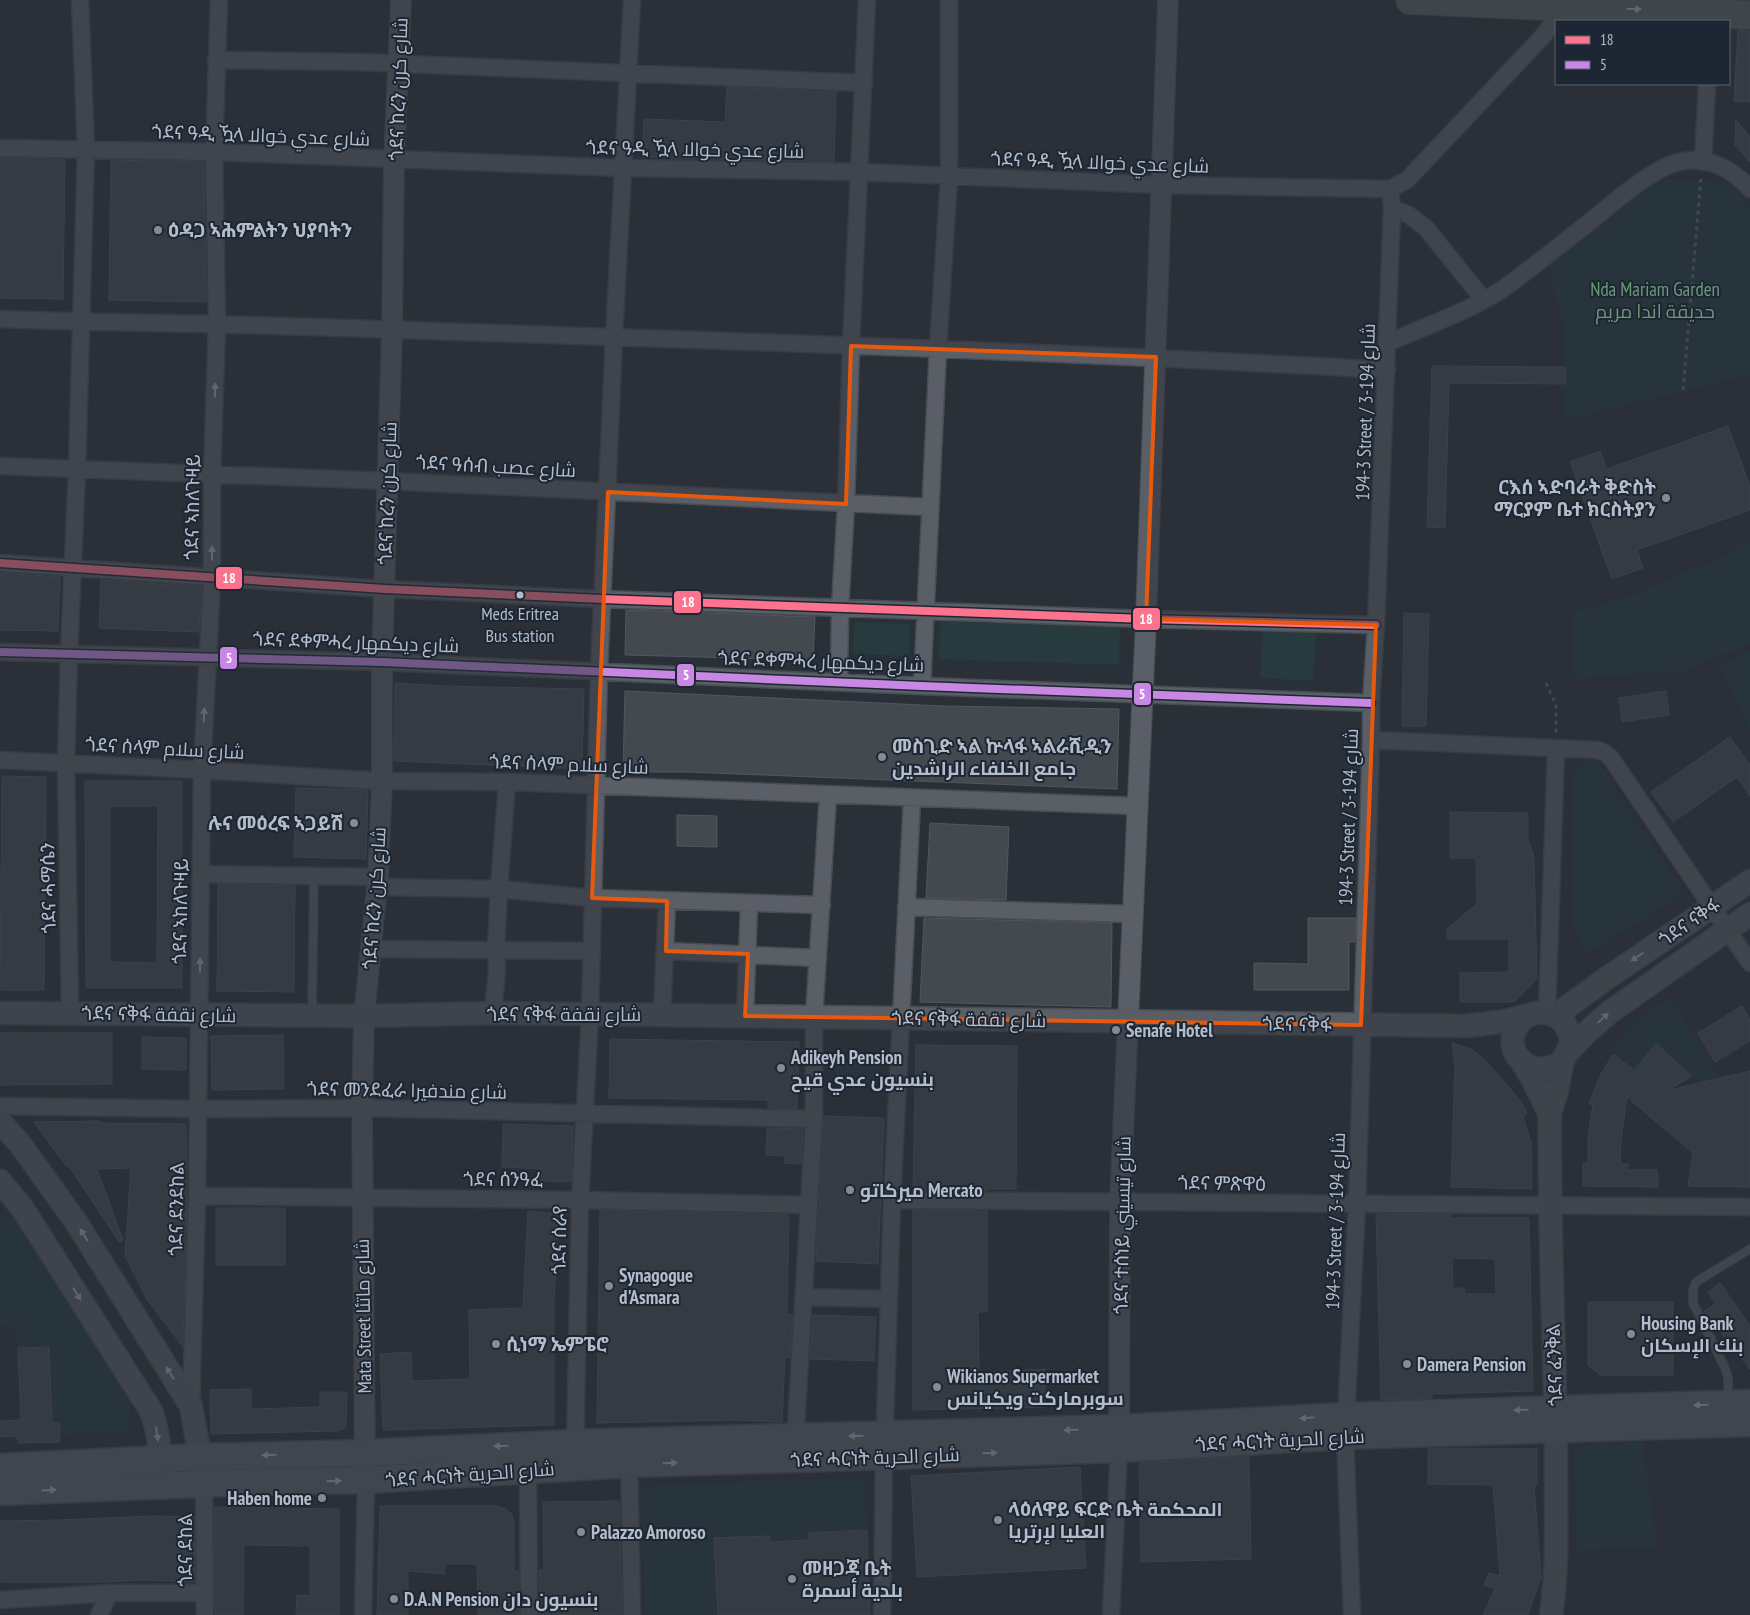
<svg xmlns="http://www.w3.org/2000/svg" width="1750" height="1615" font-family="'PT Sans Narrow',Cairo,'Noto Sans Ethiopic',sans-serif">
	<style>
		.green { fill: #273a3e }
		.building { fill: #444950; stroke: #52575f; fill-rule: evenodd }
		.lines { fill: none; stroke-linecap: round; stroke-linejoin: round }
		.service-casing { stroke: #484c53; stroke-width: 10 }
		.minor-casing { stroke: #484c53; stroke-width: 19 }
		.tertiary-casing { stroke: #484c53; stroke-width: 22 }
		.secondary-casing { stroke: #484c53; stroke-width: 25 }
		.primary-casing { stroke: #484c55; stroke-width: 29 }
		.trunk-casing { stroke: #474c53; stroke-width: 30 }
		.path { stroke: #5d636a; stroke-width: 3; stroke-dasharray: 4 4; stroke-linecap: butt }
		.service { stroke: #5a5e66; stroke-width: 8 }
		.minor { stroke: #5a5e66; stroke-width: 16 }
		.tertiary { stroke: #5a5e66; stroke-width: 20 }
		.secondary { stroke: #595d64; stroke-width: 22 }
		.primary { stroke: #5c6168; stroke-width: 26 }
		.trunk { stroke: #5b5f64; stroke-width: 28 }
		.bus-1-casing { stroke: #1d2633; stroke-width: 11 }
		.bus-2-casing { stroke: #1d2633; stroke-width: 11 }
		.bus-1 { stroke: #fc738d; stroke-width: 8 }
		.bus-2 { stroke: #c787e3; stroke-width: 8 }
		.oneway { fill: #a2a9b5 }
		.oneway2 { fill: #9da4b0 }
		.oneway3 { fill: #a2aab6 }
		.marked { fill: none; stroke: #e8590c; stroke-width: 4; stroke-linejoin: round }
		.poi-dot { fill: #848b96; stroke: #1d2633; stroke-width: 2 }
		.bus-dot { fill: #b4bcc9; stroke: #1d2633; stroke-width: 2 }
		.labels { text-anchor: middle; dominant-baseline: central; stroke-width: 4; stroke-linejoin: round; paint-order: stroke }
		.bus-label { font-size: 18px; fill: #b4bcc9; stroke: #1d2633 }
		.street-label { font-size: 19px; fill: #b4bcc9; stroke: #1d2633 }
		.poi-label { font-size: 19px; font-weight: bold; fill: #b4bcc9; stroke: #1d2633; text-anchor: start }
		.park-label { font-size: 19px; fill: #6b9a76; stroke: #1d2633 }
		.line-badge { stroke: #1d2633; stroke-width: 2 }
		.badge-label { font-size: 14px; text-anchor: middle; font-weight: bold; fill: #fff }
	</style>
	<rect width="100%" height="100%" fill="#2a3038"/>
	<path class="green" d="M1656,179L1730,182L1750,205V375L1563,420L1564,328L1547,264Z
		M1750,540V644L1709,659L1691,670L1574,679L1573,612L1635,595L1663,581L1716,560Z
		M940,621L1120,626L1119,665L939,659Z
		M855,622L910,624L909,656L853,654Z
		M1263,629L1316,632L1313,681L1260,678Z
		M1750,651V731L1718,665Z
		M1588,761H1593L1599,764L1684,893L1589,953L1572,929L1573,777C1576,768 1578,762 1588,761Z
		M1670,998L1721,1078L1709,1091L1656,1044L1643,1059L1646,1064L1638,1073L1611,1050C1627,1027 1645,1010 1670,998Z
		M836,1053L875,1054L874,1084L835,1082Z
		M11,1208L130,1401L128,1432L59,1435V1423H52L49,1347L18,1348L17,1327L0,1325V1215Z
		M1642,1442L1657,1548L1576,1550L1574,1456L1580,1448L1588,1444Z
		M865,1478L867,1530L809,1533V1540L770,1542L769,1536L715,1538L718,1615H645L640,1486Z"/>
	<path class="building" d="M1738,30L1750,31V102L1734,101Z
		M727,87L836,92L834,162L642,157L644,119L725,122Z
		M1736,120L1750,137V162L1735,145Z
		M0,158L65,159L63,299L0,298Z
		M111,160L204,162L206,302L109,300Z
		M1432,366L1565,367V384L1449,383L1445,528L1427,527Z
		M1728,426L1750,487V510L1637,550L1643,568L1612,579L1570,462L1600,451L1607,469Z
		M0,573L60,577L58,631L0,630Z
		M101,580L202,587L199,632L99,628Z
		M626,610L815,617L813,660L625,655Z
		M1404,613L1429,614L1426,726H1402Z
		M395,683L444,686L584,689L582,769L394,761Z
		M625,691L943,706L1119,709L1117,789L688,772H623Z
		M1666,691L1669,715L1622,722L1619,698Z
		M1730,737L1750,765V796L1737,777L1673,822L1651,792Z
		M2,776L46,777L44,990H0Z
		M85,781H182V988H86ZM110,806H158L157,963L110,962Z
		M296,788L368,790L366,859L294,857Z
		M1450,812L1528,813V839L1534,858L1537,979L1514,1002H1460V973L1509,972V939H1447V929L1477,904L1476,858H1450Z
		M677,815L717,816V847L677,846Z
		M930,823L1009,827L1006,900L926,898Z
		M218,884L295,886L294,992L217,991Z
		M924,918L1112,923L1111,1007L920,1002Z
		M1308,918H1356L1355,942H1349V990H1254V963L1308,964Z
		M1742,1006L1750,1019V1041L1715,1062L1698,1033Z
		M0,1033H112V1084L0,1085Z
		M283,1035L284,1089L212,1090L211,1036Z
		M142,1037L186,1038V1070L142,1069Z
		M610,1039L799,1042L797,1109L768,1108V1100L609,1098Z
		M1452,1043L1471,1049L1485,1060L1519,1099L1527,1113L1523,1117L1531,1142L1532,1189L1451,1187L1455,1064Z
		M1656,1044L1692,1076L1666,1091L1750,1071V1187L1688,1186L1693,1153L1627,1097L1621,1139L1620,1164H1628V1170H1657L1658,1187L1583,1186V1163H1588V1136L1593,1105L1589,1104L1600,1076L1613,1054L1634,1070Z
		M916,1045L1017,1046L1016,1189H987V1191L913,1190Z
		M824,1116L884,1118L878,1264L816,1261Z
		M100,1121V1123L186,1124L187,1199L183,1347L147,1299L125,1256L131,1168L97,1169L123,1240L119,1242L69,1166L67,1167L34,1122Z
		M503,1124L573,1126L571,1182L541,1181V1169L502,1167Z
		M767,1128L803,1129L801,1164L784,1163L785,1156L766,1155Z
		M216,1208H285V1265H216Z
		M600,1210L789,1215L787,1314L793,1315L790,1358H785L782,1422L735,1420L597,1423Z
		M913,1210L987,1211V1312H978L979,1373L1045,1369V1407L913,1410Z
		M528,1211L559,1214L554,1299V1425L383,1430L380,1354L411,1352L412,1381L470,1379L469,1310L523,1308Z
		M1376,1214L1451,1215V1218H1529L1533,1391L1432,1394V1398L1381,1400ZM1452,1258L1495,1259L1496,1294H1465L1464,1288H1453Z
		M1720,1283L1750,1326V1369L1704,1311L1716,1304L1708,1292Z
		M1588,1302H1673V1375H1600L1588,1365Z
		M813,1315L876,1317L874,1361L810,1359Z
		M49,1347L52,1423H59L60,1442L18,1443L17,1436L0,1437V1421L21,1420L18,1348Z
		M251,1389V1409L320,1407V1392H347L346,1425L344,1428L337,1431L211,1434L210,1390Z
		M1428,1449H1537V1485H1534L1541,1577L1528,1615H1483L1495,1589L1484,1585L1489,1573L1500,1576L1493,1485L1428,1484Z
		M1238,1457H1249L1251,1559L1141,1562L1139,1463Z
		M1080,1467L1086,1568L917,1577L911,1476Z
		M619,1501L622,1615H539V1570H544L543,1502Z
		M380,1506H497L506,1509L512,1515L514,1525V1571H519V1615H478L477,1564H445V1574L408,1571V1615H377Z
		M214,1507L339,1509V1615H296L297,1595L310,1596V1546L244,1545L243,1615H215Z
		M152,1516L194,1517L195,1582L145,1580L101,1582H0V1521L60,1520Z
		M867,1530L870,1615H718L714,1538L769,1536L770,1542L809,1540L808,1533Z"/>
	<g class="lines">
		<g class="service-casing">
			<path id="service" d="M312,1013L314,877
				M1728,1400V1377L1725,1368L1693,1303V1290L1696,1282L1750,1249"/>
		</g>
		<g class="minor-casing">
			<path id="minor" d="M216,60L358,62L864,83
				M0,148L214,152L624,168L860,172L1161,185L1390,189L1407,180L1543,36L1566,7L1567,2
				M1703,162L1707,84
				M1392,208L1409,215L1426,228L1484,300
				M0,319C105,323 209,323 314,327C671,339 1029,350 1387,370
				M1387,343C1426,326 1473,310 1507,286C1538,263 1568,239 1597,216C1619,198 1653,168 1679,162C1706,155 1733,169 1750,189
				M0,466L387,481L929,507
				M0,563L385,589L602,599L1146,619L1376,625
				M0,652L382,662L922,686L1371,703
				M839,682L840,608L846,504L851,346L867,0
				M922,686L938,348L949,177V0
				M1371,740L1598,750L1605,753L1611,758L1750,963
				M0,760L202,770L382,781L507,782L1137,806
				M201,874L378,877
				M377,887L499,889L592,898L822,905
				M906,907L1132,914
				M370,949L591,951
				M666,951L818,958
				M70,1013L66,763L69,654L77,469L86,149L80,0
				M493,1013L497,971L496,949L499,889L507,782
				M1547,1013L1556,749
				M662,1015L667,901
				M745,1016L749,904
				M0,1106L197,1109L362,1108L814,1119
				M197,1196L580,1200L808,1205
				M892,1200L1750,1207
				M803,1297L889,1299
				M191,1406L197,1196L202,770L212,578V475L217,324L214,152L219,0
				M795,1444L814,1119V1017L828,795
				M575,1451L580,1200L590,1014L599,671L614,337L632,0
				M629,1455L632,1615
				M528,1462L529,1615
				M204,1484L205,1615
				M0,1600L110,1593H205
				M99,1615L110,1593
				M363,1615L366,1480
				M882,1615L884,1456L892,1200L912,799
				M1111,1615L1119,1449
				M1352,1615L1345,1436L1357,1204L1371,740V703L1376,625L1392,208L1390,189"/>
		</g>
		<g class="tertiary-casing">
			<path id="tertiary" d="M1119,1442L1120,1201L1146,619L1168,0
				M365,1466L362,1108L364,1016L378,877L382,781V662L392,329L394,160L401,0"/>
		</g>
		<g class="secondary-casing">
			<path id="secondary" d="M0,1013L364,1016L493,1013L590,1014L1467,1026L1506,1021L1528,1015
				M1555,1016L1604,980L1750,881
				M1568,1052L1588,1031L1610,1012L1750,914
				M1521,1060L1533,1080L1550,1115
				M0,1122L20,1144L76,1222L191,1406L203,1473
				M0,1181L23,1209L151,1411C159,1432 161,1454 161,1476
				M1551,1615C1558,1569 1556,1522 1556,1475C1556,1371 1550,1266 1550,1162C1550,1147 1549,1131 1550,1116C1550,1108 1555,1099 1557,1091C1559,1081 1560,1071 1563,1061C1567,1049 1575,1045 1568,1030C1561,1011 1534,1007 1521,1021C1496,1048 1531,1086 1563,1060"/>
		</g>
		<g class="primary-casing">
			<path id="primary" d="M0,1467L201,1457L364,1453L574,1443L1120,1428L1346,1416L1750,1403
				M0,1492L222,1483L366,1480L629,1464L1119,1449L1345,1436L1750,1423"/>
		</g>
		<g class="trunk-casing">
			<path id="trunk" d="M1410,0L1750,15"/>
		</g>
		<path class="path" d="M1683,390L1701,177
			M1546,683L1556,705V733"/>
		<use href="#service" class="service"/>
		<use href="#minor" class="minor"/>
		<use href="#tertiary" class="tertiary"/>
		<use href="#secondary" class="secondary"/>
		<use href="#primary" class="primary"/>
		<use href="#trunk" class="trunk"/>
		<g class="bus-1-casing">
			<path id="bus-1" d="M0,563L385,589L602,599L1146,619L1376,625"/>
		</g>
		<g class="bus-2-casing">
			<path id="bus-2" d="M0,652L382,662L922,686L1371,703"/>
		</g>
		<use href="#bus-1" class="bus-1"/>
		<use href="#bus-2" class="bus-2"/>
	</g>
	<defs><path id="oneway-solid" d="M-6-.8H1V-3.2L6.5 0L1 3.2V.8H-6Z" transform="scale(1.25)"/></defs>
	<g class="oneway">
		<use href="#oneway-solid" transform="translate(1634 9) rotate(2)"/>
		<use href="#oneway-solid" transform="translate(215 390) rotate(-88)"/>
		<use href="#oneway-solid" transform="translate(212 553) rotate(-90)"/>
		<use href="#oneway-solid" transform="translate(204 715) rotate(-87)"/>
		<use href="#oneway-solid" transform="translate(200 965) rotate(-89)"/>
	</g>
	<g class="oneway2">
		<use href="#oneway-solid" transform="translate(1637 957) rotate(146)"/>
		<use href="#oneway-solid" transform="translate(1603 1018) rotate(-42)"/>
		<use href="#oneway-solid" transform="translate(84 1235) rotate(-122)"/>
		<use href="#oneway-solid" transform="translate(77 1294) rotate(58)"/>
		<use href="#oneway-solid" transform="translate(170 1373) rotate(-122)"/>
		<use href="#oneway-solid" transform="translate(157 1434) rotate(81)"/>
	</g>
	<g class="oneway3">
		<use href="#oneway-solid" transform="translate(1701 1405) rotate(178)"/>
		<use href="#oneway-solid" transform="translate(1521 1410) rotate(178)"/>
		<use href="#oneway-solid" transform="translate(1307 1418) rotate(177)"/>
		<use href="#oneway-solid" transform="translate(1071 1430) rotate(178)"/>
		<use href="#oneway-solid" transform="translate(856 1436) rotate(179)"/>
		<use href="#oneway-solid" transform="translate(501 1446) rotate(178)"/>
		<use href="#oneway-solid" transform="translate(990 1453) rotate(-2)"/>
		<use href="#oneway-solid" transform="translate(269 1455) rotate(179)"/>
		<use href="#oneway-solid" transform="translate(670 1463) rotate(-2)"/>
		<use href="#oneway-solid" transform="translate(334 1481) rotate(-1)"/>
		<use href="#oneway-solid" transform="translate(49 1490) rotate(-3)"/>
	</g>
	<path d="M0 0H1750V1615H0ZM851,346L1156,357L1146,619L1376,625L1361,1025L745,1016L748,954L666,951L667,901L592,898L608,492L846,504Z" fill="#2a3038" fill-opacity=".55" fill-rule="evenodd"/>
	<path class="marked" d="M851,346L1156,357L1146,619L1376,625L1361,1025L745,1016L748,954L666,951L667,901L592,898L608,492L846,504Z"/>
	<g class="poi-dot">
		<circle cx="158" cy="230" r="5"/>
		<circle cx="1666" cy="498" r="5"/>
		<circle cx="882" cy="757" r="5"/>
		<circle cx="354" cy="823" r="5"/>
		<circle cx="1116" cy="1030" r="5"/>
		<circle cx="781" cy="1068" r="5"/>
		<circle cx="850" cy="1190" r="5"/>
		<circle cx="609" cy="1286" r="5"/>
		<circle cx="1631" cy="1334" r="5"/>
		<circle cx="496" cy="1344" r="5"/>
		<circle cx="1407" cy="1364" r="5"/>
		<circle cx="937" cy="1387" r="5"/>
		<circle cx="322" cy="1498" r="5"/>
		<circle cx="998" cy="1520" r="5"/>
		<circle cx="581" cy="1532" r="5"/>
		<circle cx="792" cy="1579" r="5"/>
		<circle cx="394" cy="1599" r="5"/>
	</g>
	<circle class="bus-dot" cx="520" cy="595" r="4.5"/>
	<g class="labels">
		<g class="bus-label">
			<text x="520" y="613">Meds Eritrea<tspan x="520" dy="22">Bus station</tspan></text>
		</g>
		<g class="street-label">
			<text transform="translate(398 89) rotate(-88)">ጎደና ከረን شارع كرن</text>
			<text transform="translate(261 135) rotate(2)">ጎደና ዓዲ ዃላ شارع عدي خوالا</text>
			<text transform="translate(695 149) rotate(1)">ጎደና ዓዲ ዃላ شارع عدي خوالا</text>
			<text transform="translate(1100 162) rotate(2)">ጎደና ዓዲ ዃላ شارع عدي خوالا</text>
			<text transform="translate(1365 412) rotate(-88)">194-3 Street / شارع 194-3</text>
			<text transform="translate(496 466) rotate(3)">ጎደና ዓሰብ شارع عصب</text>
			<text transform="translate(387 493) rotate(-88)">ጎደና ከረን شارع كرن</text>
			<text transform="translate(192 507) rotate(-89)">ጎደና ኣከለጉዛይ</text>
			<text transform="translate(356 642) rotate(2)">ጎደና ደቀምሓረ شارع ديكمهار</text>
			<text transform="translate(821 661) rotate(2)">ጎደና ደቀምሓረ شارع ديكمهار</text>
			<text transform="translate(165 748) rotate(3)">ጎደና ሰላም شارع سلام</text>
			<text transform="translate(569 764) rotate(2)">ጎደና ሰላም شارع سلام</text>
			<text transform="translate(1348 817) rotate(-88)">194-3 Street / شارع 194-3</text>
			<text transform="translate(48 888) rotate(-91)">ጎደና ሓማሴን</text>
			<text transform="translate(374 898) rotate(-86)">ጎደና ከረን شارع كرن</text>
			<text transform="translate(180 911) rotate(-89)">ጎደና ኣከለጉዛይ</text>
			<text transform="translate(1689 922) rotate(-34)">ጎደና ናቅፋ</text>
			<text transform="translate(159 1014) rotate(1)">ጎደና ናቅፋ شارع نقفة</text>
			<text x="564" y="1014">ጎደና ናቅፋ شارع نقفة</text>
			<text transform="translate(969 1019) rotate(1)">ጎደና ናቅፋ شارع نقفة</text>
			<text transform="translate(1297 1024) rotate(1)">ጎደና ናቅፋ</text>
			<text transform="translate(407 1090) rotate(1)">ጎደና መንደፈራ شارع مندفيرا</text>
			<text x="503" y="1179">ጎደና ሰንዓፈ</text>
			<text transform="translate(1222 1183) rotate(1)">ጎደና ምጽዋዕ</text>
			<text transform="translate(176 1209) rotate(-89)">ጎደና ደንደከል</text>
			<text transform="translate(1335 1221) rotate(-88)">194-3 Street / شارع 194-3</text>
			<text transform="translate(1122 1225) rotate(-89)">ጎደና ተሰነይ شارع تيسيني</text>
			<text transform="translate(559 1240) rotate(-89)">ጎደና ሰራየ</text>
			<text transform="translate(363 1316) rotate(-91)">Mata Street شارع ماتئا</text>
			<text transform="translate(1554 1365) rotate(-92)">ጎደና ፈንቅል</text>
			<text transform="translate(1280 1440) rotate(-3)">ጎደና ሓርነት شارع الحرية</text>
			<text transform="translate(875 1457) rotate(-2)">ጎደና ሓርነት شارع الحرية</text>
			<text transform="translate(470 1474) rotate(-4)">ጎደና ሓርነት شارع الحرية</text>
			<text transform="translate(185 1550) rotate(-90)">ጎደና ደከል</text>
		</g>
		<g class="poi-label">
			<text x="168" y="230">ዕዳጋ ኣሕምልትን ህያባትን</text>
			<text x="1656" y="487" text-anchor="end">ርእሰ ኣድባራት ቅድስት<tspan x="1656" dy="22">ማርያም ቤተ ክርስትያን</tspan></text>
			<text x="892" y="746">መስጊድ ኣል ኵላፋ ኣልራሺዲን<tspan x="892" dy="22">جامع الخلفاء الراشدين</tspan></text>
			<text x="344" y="823" text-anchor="end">ሉና መዕረፍ ኣጋይሽ</text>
			<text x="1126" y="1030">Senafe Hotel</text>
			<text x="791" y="1057">Adikeyh Pension<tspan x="791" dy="22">بنسيون عدي قيح</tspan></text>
			<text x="860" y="1190">ميركاتو Mercato</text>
			<text x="619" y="1275">Synagogue<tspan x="619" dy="22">d'Asmara</tspan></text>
			<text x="1641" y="1323">Housing Bank<tspan x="1641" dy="22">بنك الإسكان</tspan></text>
			<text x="506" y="1344">ሲነማ ኤምፔሮ</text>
			<text x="1417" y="1364">Damera Pension</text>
			<text x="947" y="1376">Wikianos Supermarket<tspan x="947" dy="22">سوبرماركت ويكيانس</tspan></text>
			<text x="312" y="1498" text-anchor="end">Haben home</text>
			<text x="1008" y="1509">ላዕለዋይ ፍርድ ቤት المحكمة<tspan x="1008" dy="22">العليا لإرتريا</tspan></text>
			<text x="591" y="1532">Palazzo Amoroso</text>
			<text x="802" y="1568">መዘጋጃ ቤት<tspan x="802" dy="22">بلدية أسمرة</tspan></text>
			<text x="404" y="1599">D.A.N Pension بنسيون دان</text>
		</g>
		<g class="park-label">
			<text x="1655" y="289">Nda Mariam Garden<tspan x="1655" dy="22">حديقة اندا مريم</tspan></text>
		</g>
	</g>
	<g class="line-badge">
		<rect x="215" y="566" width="28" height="24" rx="5" fill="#fc738d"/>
		<rect x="673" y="590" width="29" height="24" rx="5" fill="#fc738d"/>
		<rect x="1132" y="607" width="29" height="24" rx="5" fill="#fc738d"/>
		<rect x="219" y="646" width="19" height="24" rx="5" fill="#c787e3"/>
		<rect x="676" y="663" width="19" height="24" rx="5" fill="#c787e3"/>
		<rect x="1133" y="682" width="19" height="24" rx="5" fill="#c787e3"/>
	</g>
	<g class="badge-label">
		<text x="229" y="583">18</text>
		<text x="688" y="607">18</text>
		<text x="1146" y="624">18</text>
		<text x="229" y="663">5</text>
		<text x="686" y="680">5</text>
		<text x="1142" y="699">5</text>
	</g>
	<rect x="1555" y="20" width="175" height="65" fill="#1d2633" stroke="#59626f"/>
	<rect x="1565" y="36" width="25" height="8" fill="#fc738d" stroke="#59626f"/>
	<text x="1600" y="45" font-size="15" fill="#b4bcc9">18</text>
	<rect x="1565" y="61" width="25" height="8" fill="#c787e3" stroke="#59626f"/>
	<text x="1600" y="70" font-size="15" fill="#b4bcc9">5</text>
</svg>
